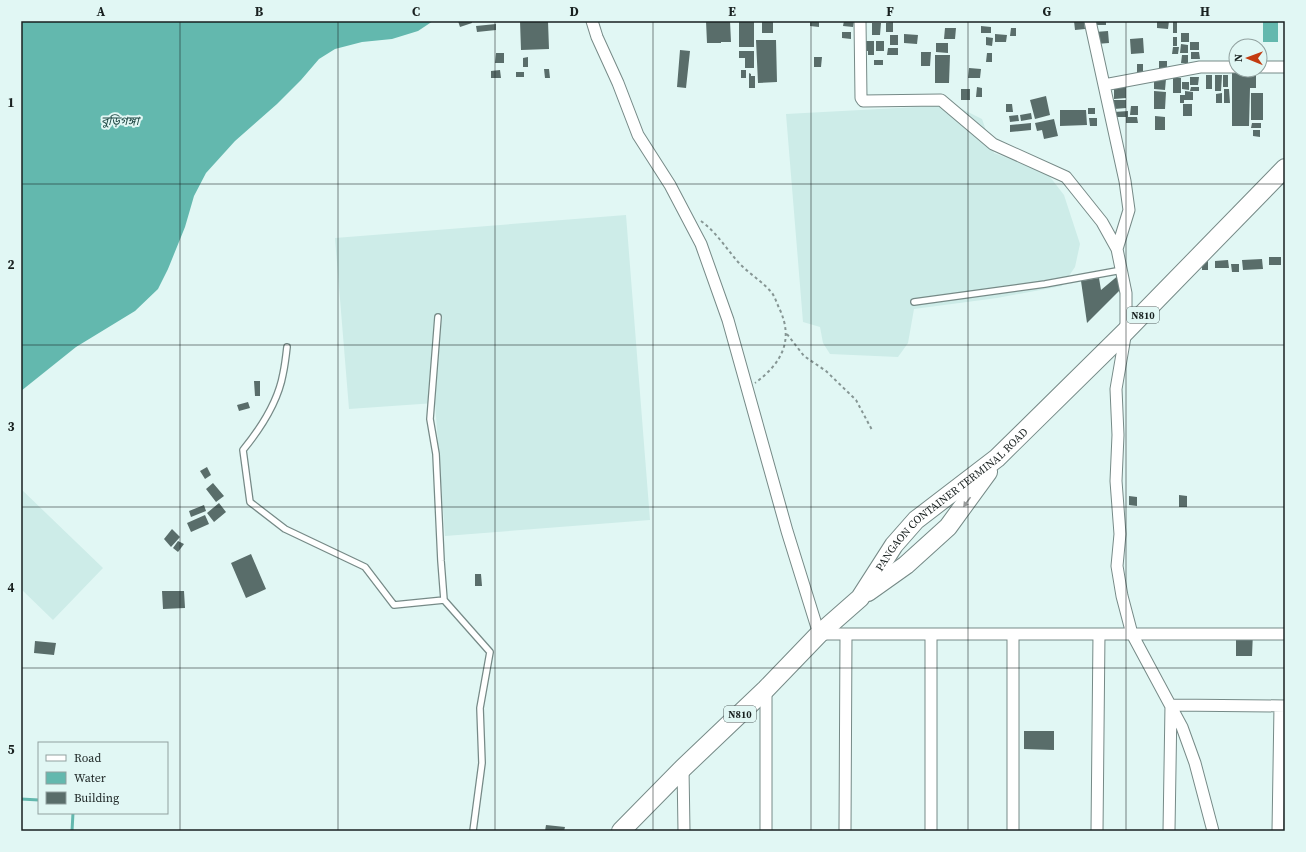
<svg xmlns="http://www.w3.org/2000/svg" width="1306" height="852" font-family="'Source Serif 4','Noto Sans Bengali',serif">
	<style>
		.built { fill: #cdece8 }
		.water { fill: #63b8ae }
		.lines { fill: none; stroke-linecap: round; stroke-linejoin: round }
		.stream { stroke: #63b8ae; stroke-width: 3 }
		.building { fill: #596d6a }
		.service-casing { stroke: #768a87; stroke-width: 8 }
		.minor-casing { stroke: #768a87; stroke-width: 13 }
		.trunk-casing { stroke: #768a87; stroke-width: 20 }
		.path { stroke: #869694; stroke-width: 2; stroke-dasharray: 3 3; stroke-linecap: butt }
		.service { stroke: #fff; stroke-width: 5.5 }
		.minor { stroke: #fff; stroke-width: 11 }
		.trunk { stroke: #fff; stroke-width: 18 }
		.oneway { fill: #989b9b }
		.grid { fill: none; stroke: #192120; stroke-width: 1; stroke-opacity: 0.55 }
		.labels { text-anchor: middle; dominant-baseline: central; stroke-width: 4; stroke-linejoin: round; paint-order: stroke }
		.shield { fill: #e1f7f4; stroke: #556160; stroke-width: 1 }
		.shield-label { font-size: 10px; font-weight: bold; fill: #192120 }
		.street-label { font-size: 11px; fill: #192120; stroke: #e1f7f4 }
		.water-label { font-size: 12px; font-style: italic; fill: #1f4743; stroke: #e1f7f4 }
		.neatline { fill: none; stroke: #192120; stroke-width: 1.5 }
		.grid-label { font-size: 13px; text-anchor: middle; font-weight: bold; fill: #192120 }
	</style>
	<rect width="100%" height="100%" fill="#e1f7f4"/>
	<path class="built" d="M954,105L982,119L994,153L1047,173L1064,195L1080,244L1075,267L1062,286L997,298L914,309L908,343L898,357L830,354L823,343L820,327L803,322L786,114Z
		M626,215L650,520L445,536L435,403L349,409L335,238Z
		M21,489L103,568L53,620L21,589Z"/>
	<path class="water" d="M21,21H433L418,31L392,39L362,42L335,49L319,59L301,80L277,104L235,141L206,173L194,196L185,227L168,269L158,289L135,311L76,347L21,391Z
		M1263,21H1278V42H1263Z"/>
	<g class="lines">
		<path class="stream" d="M21,799L39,800
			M72,831L73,813"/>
	</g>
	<path class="building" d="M458,21H472V23L460,27Z
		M520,21H548L549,49L521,50Z
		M706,21H730L731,42H721V25V43H707Z
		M810,21H819V27L810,26Z
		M844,21H854L853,27L843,26Z
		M1074,21H1084L1085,29L1075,30Z
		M1094,21H1106V25H1094Z
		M1157,21H1169L1168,29L1157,28Z
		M1173,21H1177V33H1173Z
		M739,22H754V47H739Z
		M762,22H773V33H762Z
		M893,22V32H886V23Z
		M872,23H881L880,35H872Z
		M496,24V30L477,32L476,26Z
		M981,26L991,27V33H981Z
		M945,28H956L955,39H944Z
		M1011,28H1016V36H1010Z
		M1108,31L1109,43L1096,44L1095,32Z
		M842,32H851V39L842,38Z
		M1181,33H1189V42H1181Z
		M904,34L918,35L917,44L904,43Z
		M995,34L1007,35L1006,42H995Z
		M890,35H898V45H890Z
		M986,37L993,38L992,46L986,45Z
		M1173,37H1177V46H1173Z
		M1143,38L1144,53L1131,54L1130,39Z
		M756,40H776L777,82L758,83Z
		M863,41H874V55H868V51H862Z
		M876,41H884V51H876Z
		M1190,42H1199V50H1190Z
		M936,43H948V53L936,52Z
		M1181,44L1188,45V53H1180Z
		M1173,47H1179L1178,54H1172Z
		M888,48H898V55H887Z
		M680,50L690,51L686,88L677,87Z
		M739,51H754V68H745V58H739Z
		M921,52H931L930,66H921Z
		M1191,52H1199L1200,59H1191Z
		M496,53H504V63H495Z
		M987,53H992V62H986Z
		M935,55H950L949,83H935Z
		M1182,55H1188V63H1181Z
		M528,57V67H523V58Z
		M814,57H822L821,67H814Z
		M874,60H883V65H874Z
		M1159,61H1167V68H1159Z
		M1137,64H1143V72H1137Z
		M969,68L981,69L980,78H968Z
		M544,69H549L550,78H545Z
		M500,70L501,78H491V71Z
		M741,70H746V78H741Z
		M516,72H524V77H516Z
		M749,73L751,74V76H755V88H749Z
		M1232,73H1256V88H1250L1249,126H1232Z
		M1206,75H1212V89H1206Z
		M1215,75H1222L1221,91H1215Z
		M1223,75H1228V87H1223Z
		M1173,77L1181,78V93H1173Z
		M1190,77H1199L1198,85H1190Z
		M1154,79H1166L1165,90L1154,89Z
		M1182,82H1189V90L1182,89Z
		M1114,84H1126V98L1114,99Z
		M977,87L982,88V97H976Z
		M1191,87H1199V91H1190Z
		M961,89H970V100H961Z
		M1224,89H1229L1230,103H1224Z
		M1154,91L1166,92L1165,109H1154Z
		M1185,91L1193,92V100H1184V103H1180V95H1185Z
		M1222,93V103H1216V94Z
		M1251,93H1263V120H1251Z
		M1046,96L1050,115L1035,119L1030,100Z
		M1113,100H1126V108L1114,109Z
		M1006,104H1012L1013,112H1006Z
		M1183,104H1192V116H1183Z
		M1131,106H1138V115H1130Z
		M1088,108H1095V114H1088Z
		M1060,110H1086L1087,125L1060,126Z
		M1128,111V117H1114V112Z
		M1031,113L1032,119L1021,121L1020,115Z
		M1018,115L1019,121L1010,122L1009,116Z
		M1155,116L1165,117V130H1155Z
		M1126,117H1137L1138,123H1126Z
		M1089,118H1097V126H1090Z
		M1054,119L1058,136L1044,139L1042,130L1037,131L1035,123Z
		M1031,123V130L1010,132V125Z
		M1252,123H1261V128H1251Z
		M1253,130H1260V137L1253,136Z
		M1269,257H1281V265H1269Z
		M1262,259L1263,269L1243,270L1242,260Z
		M1228,260L1229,268H1215V261Z
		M1202,261H1208V270H1202Z
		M1231,264H1239V272H1232Z
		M1120,274L1123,287L1087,323L1081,281L1099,278L1101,290Z
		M254,381H260V396H255Z
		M248,402L250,408L239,411L237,405Z
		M207,467L211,475L205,479L200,471Z
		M213,483L224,496L216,502L206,489Z
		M1179,495L1187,496V507H1179Z
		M1129,496L1137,497V506L1129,505Z
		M219,503L226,512L214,522L207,513Z
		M204,505L206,511L191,517L189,511Z
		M205,515L209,524L191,532L187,523Z
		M172,529L180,537L171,547L164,539Z
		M178,541L184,544L178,552L173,548Z
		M251,554L266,589L246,598L231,563Z
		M475,574H481L482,586H475Z
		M162,591H184L185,608L163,609Z
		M1236,632H1253L1252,656H1236Z
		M35,641L56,643L54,655L34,653Z
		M1024,731H1054V750L1024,749Z
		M546,825L565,827L564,831H545Z"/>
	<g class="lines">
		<g class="service-casing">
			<path id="service" d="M914,302L1045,284L1122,270
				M438,317L430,419L436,454L441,561L444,600L490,652L480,708L482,763L473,831
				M287,347C286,356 285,365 283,374C278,402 261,428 243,450L250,502L285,529L365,567L394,605L444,600"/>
		</g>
		<g class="minor-casing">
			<path id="minor" d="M592,21L597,37L618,83L638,135L670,185L701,244L728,320L787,531L819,634H1285
				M860,21L861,98L863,101L941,100L993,144L1066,177L1102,222L1117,249
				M1090,21L1125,181L1129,210L1117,249L1126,293V331L1116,389L1118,435L1116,481L1120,534L1117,566L1122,596L1132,634L1182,727L1195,763L1213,831
				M1260,67H1285
				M1104,85L1200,67H1236
				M931,634V831
				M683,768L684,831
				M766,831V689
				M845,831L846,634
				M1013,831V634
				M1097,831L1099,634
				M1169,831L1171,705L1285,706
				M1278,831L1280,706"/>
		</g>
		<g class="trunk-casing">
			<g id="trunk">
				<path d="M868,592L906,565L948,527L988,472"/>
				<path id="s1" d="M621,831L683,768L766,689L819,634L860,598L894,545L916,520L997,458L1126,331L1285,168"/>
			</g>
		</g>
		<path class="path" d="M701,221C716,232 726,248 738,262C748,273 762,281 772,293C775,297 777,304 780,310C794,341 781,364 755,383
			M787,334L804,356L826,371L856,400L872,430"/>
		<use href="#service" class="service"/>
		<use href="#minor" class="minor"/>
		<use href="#trunk" class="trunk"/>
	</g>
	<defs><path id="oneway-solid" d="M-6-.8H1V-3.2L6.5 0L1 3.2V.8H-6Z"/></defs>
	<use class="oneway" href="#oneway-solid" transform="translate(967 502) rotate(126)"/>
	<path class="grid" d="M180,21V831M338,21V831M495,21V831M653,21V831M811,21V831M968,21V831M1126,21V831M21,184H1285M21,345H1285M21,507H1285M21,668H1285"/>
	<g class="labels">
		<g class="shield">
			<rect x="1127" y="307" width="32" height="16" rx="3"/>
			<rect x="724" y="706" width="32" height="16" rx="3"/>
		</g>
		<g class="shield-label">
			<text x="1143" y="315">N810</text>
			<text x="740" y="714">N810</text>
		</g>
		<g class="street-label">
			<text stroke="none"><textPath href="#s1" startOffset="470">PANGAON CONTAINER TERMINAL ROAD</textPath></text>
		</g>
		<g class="water-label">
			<text x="120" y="121">বুড়িগঙ্গা</text>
		</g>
	</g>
	<rect width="1306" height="852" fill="none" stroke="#e1f7f4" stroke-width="44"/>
	<rect x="38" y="742" width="130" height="72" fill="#e1f7f4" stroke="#91a19f"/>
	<rect x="46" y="755" width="20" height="6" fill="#ffffff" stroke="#91a19f"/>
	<text x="74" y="762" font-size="12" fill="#192120">Road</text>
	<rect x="46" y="772" width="20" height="12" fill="#63b8ae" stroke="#91a19f"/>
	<text x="74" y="782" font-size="12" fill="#192120">Water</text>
	<rect x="46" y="792" width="20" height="12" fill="#596d6a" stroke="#91a19f"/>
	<text x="74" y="802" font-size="12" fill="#192120">Building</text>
	<g transform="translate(1248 58) rotate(271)"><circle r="19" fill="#e1f7f4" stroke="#91a19f"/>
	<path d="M0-3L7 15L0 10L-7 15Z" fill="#c33b10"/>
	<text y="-6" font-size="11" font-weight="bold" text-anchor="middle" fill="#192120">N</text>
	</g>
	<rect x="22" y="22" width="1262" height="808" class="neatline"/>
	<g class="grid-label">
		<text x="101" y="16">A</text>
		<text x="259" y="16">B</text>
		<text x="416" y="16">C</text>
		<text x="574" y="16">D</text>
		<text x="732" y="16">E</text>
		<text x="890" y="16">F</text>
		<text x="1047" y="16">G</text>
		<text x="1205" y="16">H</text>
		<text x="11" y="107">1</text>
		<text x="11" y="269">2</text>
		<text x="11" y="431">3</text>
		<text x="11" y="592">4</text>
		<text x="11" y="754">5</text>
	</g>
</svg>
